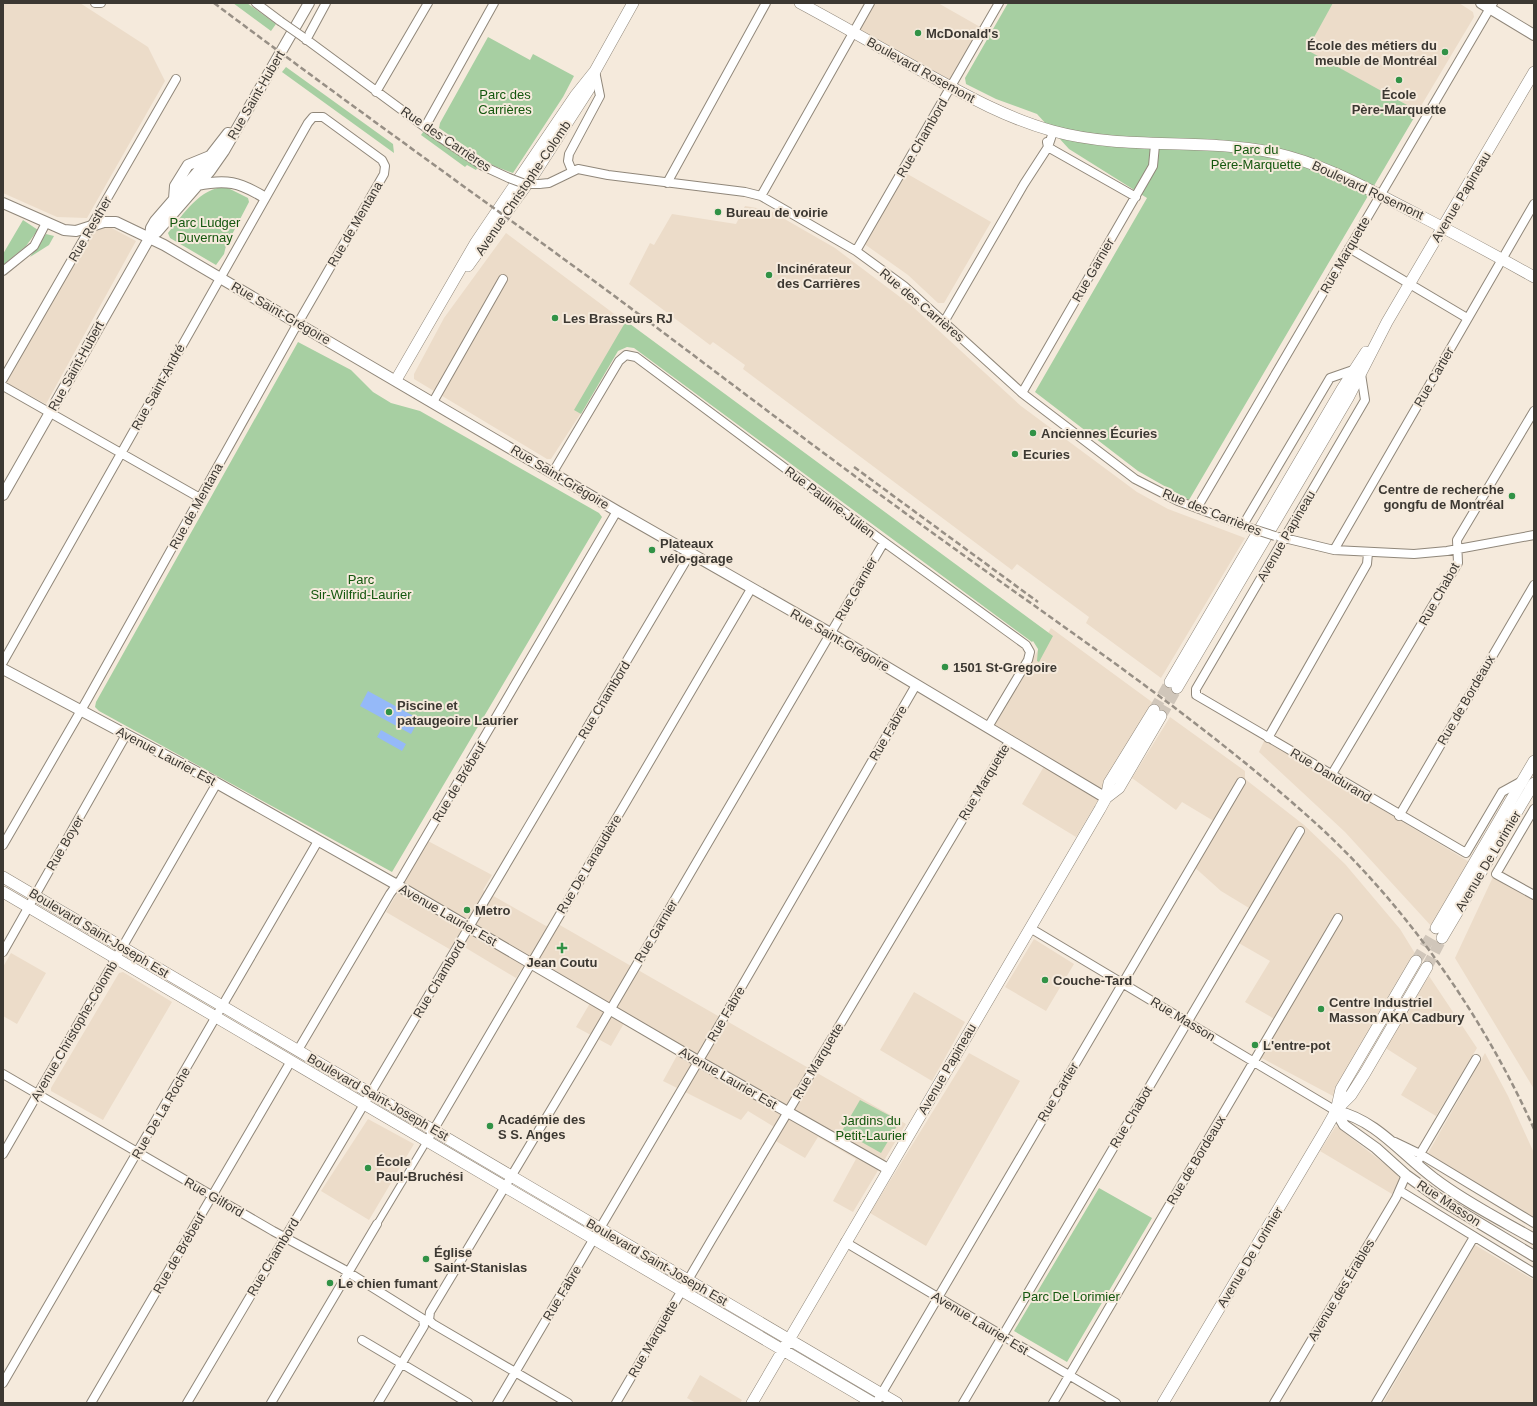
<svg xmlns="http://www.w3.org/2000/svg" width="1537" height="1406" font-family="Helvetica,sans-serif">
	<style>
		.built { fill: #ecdcc9 }
		.green { fill: #a7cfa2 }
		.water { fill: #95b9f8 }
		.lines { fill: none; stroke-linecap: round; stroke-linejoin: round }
		.secondary-tunnel { stroke: #d0c6ba; stroke-width: 11; stroke-dasharray: 11 5.5; stroke-linecap: butt }
		.pedestrian-casing { stroke: #90877a; stroke-width: 8 }
		.minor-casing { stroke: #90877a; stroke-width: 10 }
		.tertiary-casing { stroke: #90877a; stroke-width: 12 }
		.secondary-casing { stroke: #90877a; stroke-width: 12 }
		.pedestrian { stroke: #fff; stroke-width: 6 }
		.minor { stroke: #fff; stroke-width: 8 }
		.tertiary { stroke: #fff; stroke-width: 10 }
		.secondary { stroke: #fff; stroke-width: 11 }
		.rail { stroke: #978f85; stroke-width: 2.5; stroke-dasharray: 6 3; stroke-linecap: butt }
		.minor-bridge-casing { stroke: #90877a; stroke-width: 10; stroke-linecap: butt }
		.minor-bridge { stroke: #fff; stroke-width: 8 }
		.poi-dot { fill: #319246; stroke: #f5eadc; stroke-width: 1.5 }
		.labels { text-anchor: middle; dominant-baseline: central; stroke-width: 4; stroke-linejoin: round; paint-order: stroke }
		.poi-label { font-size: 13px; font-weight: bold; fill: #3c3832; stroke: #f5eadc; text-anchor: start }
		.street-label { font-size: 13px; fill: #3c3832; stroke: #f5eadc }
		.park-label { font-size: 13px; fill: #14570e; stroke: #f5eadc }
	</style>
	<rect width="100%" height="100%" fill="#f5eadc"/>
	<path class="built" d="M3,3H80L148,47L165,81L87,218L57,217L3,193Z
		M871,3H938L982,28L949,85L854,34Z
		M1333,3H1459L1473,12L1474,17L1418,111L1306,50Z
		M904,172L991,222L944,303H938L908,275L863,243Z
		M745,206L769,210L835,248L912,306L1021,406L1137,492L1168,509L1245,538L1161,678L1086,623L1089,617L1017,564L1012,570L743,369L745,365L713,342L710,345L629,284L650,243L654,245L672,214L736,224Z
		M108,226L136,241L46,404L5,382L90,231Z
		M506,233L625,322L581,413L551,459H547L414,379V374L444,318Z
		M1051,628L1156,705L1076,837L1022,804L1046,763L991,730Z
		M1170,717L1245,771V779L1304,825L1345,864L1400,929L1416,955L1333,1096L1258,1056L1278,1021L1245,1002L1270,961L1237,942L1254,911L1221,891L1192,865L1217,823L1182,802L1176,810L1132,778Z
		M1265,739L1471,863L1433,928L1345,832L1259,752Z
		M428,841L492,875L483,890L546,926L558,924L906,1124L853,1212L833,1201L856,1159L818,1137L805,1158L774,1140L779,1130L748,1111L741,1120L663,1081L680,1050L627,1018L611,1046L576,1027L593,998L525,963L516,978L456,942L451,950L386,912Z
		M1493,877L1534,900V1089L1455,958Z
		M1034,939L1074,964L1046,1011L1005,987Z
		M11,953L46,973L17,1024L3,1016V967Z
		M123,972L172,1002L103,1120L51,1091V1088L119,973Z
		M1429,976L1477,1048L1436,1116L1401,1095L1417,1068L1384,1047Z
		M914,992L965,1022L932,1081L880,1050Z
		M969,1053L1020,1081L926,1246L870,1213Z
		M1485,1053L1508,1096L1534,1153V1217L1427,1155Z
		M368,1119L414,1144L369,1220L321,1191Z
		M1336,1126L1395,1172L1400,1179L1392,1194L1320,1151Z
		M1475,1245L1534,1280V1403H1383Z
		M700,1375L742,1400L740,1403H696L687,1398Z"/>
	<path class="green" d="M233,3H247L276,24L271,31Z
		M1008,3H1333L1307,50L1418,111L1189,500L1138,471L1035,392L1147,198L1069,149L1037,114L996,99L966,84L965,78Z
		M488,37L530,60L533,54L574,76L563,97L513,173L494,166L439,128L440,123Z
		M286,67L393,144L394,153L282,72Z
		M424,131L478,167L476,170L467,165L465,167L421,135Z
		M226,187L248,198L249,202L226,246L224,254L216,265L170,238L168,233C183,215 200,187 226,187Z
		M23,220L38,230L37,231L26,246L3,265V254Z
		M46,234L54,236L49,245L30,257Z
		M626,321L1053,636L1039,662L1037,661L1038,649L1033,641L1032,642L634,348L627,347L618,351L581,414L574,410Z
		M298,342L351,370L373,392L391,403L420,411L599,513L602,517L392,872L99,711L95,707L96,702Z
		M860,1100L900,1121L881,1153L842,1131Z
		M1099,1188L1152,1218L1067,1362L1014,1331Z"/>
	<path class="water" d="M368,691L419,719L411,734L360,706Z
		M381,730L406,744L402,751L377,737Z"/>
	<g class="lines">
		<path class="secondary-tunnel" d="M1154,710L1170,682
			M1161,716L1177,688
			M1416,961L1436,928
			M1427,967L1442,938"/>
		<g class="pedestrian-casing">
			<path id="pedestrian" d="M377,1224L427,1141"/>
		</g>
		<g class="minor-casing">
			<path id="minor" d="M95,3H101
				M256,3L280,21
				M303,37L429,130L483,166L509,178
				M306,40L326,3
				M376,92L428,3
				M425,127L494,3
				M1047,142L1048,147L1053,150L1136,197
				M572,171L568,161L569,154L600,96L595,71
				M667,183L766,3
				M539,184L549,183L578,169L608,175L745,192L761,196L856,251L904,286L1022,393L1135,479L1178,501L1250,528
				M761,196L870,3
				M1349,248L1467,318
				M856,251L999,3
				M3,271L34,246L46,223
				M944,322L1024,184L1048,147L1053,132
				M1361,374L1365,400L1196,689V695L1466,853L1502,792L1522,781
				M3,379L176,79
				M3,386L200,498
				M1022,393L1153,166L1155,145
				M433,402L503,279
				M553,472L619,361L626,355L636,357L884,542L1026,645L1030,652L1028,660L988,727
				M1197,508L1493,3
				M1243,525L1330,378L1353,370
				M1280,537L1334,550L1414,554L1447,551L1534,535
				M1334,550L1534,204
				M3,662L308,123L313,117H323L382,160L385,166L384,174L294,330L87,700L3,845
				M1268,738L1367,564L1368,553
				M1332,774L1458,563L1457,540L1534,411
				M1534,809L1496,874L1534,895
				M1399,816L1534,585
				M1030,928L1336,1111
				M3,952L126,735
				M298,1050L390,894L401,879L617,511
				M3,1074L273,1231L343,1269L423,1319L424,1326L378,1403
				M427,1141L751,589
				M1395,1142L1420,1154L1534,1223
				M3,1154L217,783
				M1419,1159L1420,1154L1476,1059
				M1400,1191L1534,1273
				M845,1242L1116,1403
				M362,1340L468,1403
				M3,1383L318,841
				M91,1403L291,1061
				M187,1403L690,554
				M271,1403L377,1224
				M497,1403L705,1050L916,685
				M568,1403L433,1324L429,1320L430,1312L585,1053L884,542
				M616,1403L712,1239L1010,740
				M876,1403L1241,782
				M963,1403L1300,831
				M1053,1403L1338,918
				M1274,1403L1396,1198L1406,1175
				M1376,1403L1474,1237"/>
		</g>
		<g class="tertiary-casing">
			<path id="tertiary" d="M1481,3L1534,35
				M197,185C227,179 239,182 264,197
				M174,199L175,186L188,165L210,156
				M3,203L64,230L76,231L104,222H116L164,245L617,511L825,630L1106,798
				M150,237L151,228L155,221L200,169L228,133
				M3,495L150,237L157,232L210,171L224,151L309,3
				M3,669L206,777L397,885L698,1061L888,1169
				M1336,1111L1344,1125L1376,1148L1406,1175L1441,1200L1534,1256
				M1336,1111C1377,1120 1402,1155 1435,1179C1465,1202 1501,1220 1534,1239"/>
		</g>
		<g class="secondary-casing">
			<path id="secondary" d="M800,3C843,26 886,51 929,75C969,97 1009,119 1053,131C1126,151 1202,137 1275,153C1324,164 1366,188 1411,211C1452,232 1493,254 1534,277
				M468,266L533,176L589,89L595,71L633,3
				M396,380L476,242L575,96L595,71
				M1170,682L1342,389L1366,352
				M1177,688L1348,398L1387,322L1534,72
				M1106,798L1119,788L1161,716
				M3,877L897,1403
				M3,892L873,1403
				M1436,928L1534,761
				M1442,938L1534,783
				M1337,1109L1351,1095L1365,1073L1427,967
				M752,1403L1100,809L1106,798L1109,783L1154,710
				M1163,1403L1327,1127L1336,1111L1341,1089L1416,961"/>
		</g>
		<use href="#pedestrian" class="pedestrian"/>
		<use href="#minor" class="minor"/>
		<use href="#tertiary" class="tertiary"/>
		<use href="#secondary" class="secondary"/>
		<path class="rail" d="M214,3C343,100 475,194 605,289C706,364 806,441 908,515C1047,617 1195,713 1322,829C1410,911 1485,1020 1534,1129
			M854,467L1038,602"/>
		<g class="minor-bridge-casing">
			<path id="minor-bridge" d="M280,21L303,37
				M509,178L525,184H539
				M1250,528L1275,536"/>
		</g>
		<use href="#minor-bridge" class="minor-bridge"/>
	</g>
	<g class="poi-dot">
		<circle cx="918" cy="33" r="4"/>
		<circle cx="1445" cy="52" r="4"/>
		<circle cx="1399" cy="80" r="4"/>
		<circle cx="718" cy="212" r="4"/>
		<circle cx="769" cy="275" r="4"/>
		<circle cx="555" cy="318" r="4"/>
		<circle cx="1033" cy="433" r="4"/>
		<circle cx="1015" cy="454" r="4"/>
		<circle cx="1512" cy="496" r="4"/>
		<circle cx="652" cy="550" r="4"/>
		<circle cx="945" cy="667" r="4"/>
		<circle cx="389" cy="712" r="4"/>
		<circle cx="467" cy="910" r="4"/>
		<path d="M560 942h4v4h4v4h-4v4h-4v-4h-4v-4h4z"/>
		<circle cx="1045" cy="980" r="4"/>
		<circle cx="1321" cy="1009" r="4"/>
		<circle cx="1255" cy="1045" r="4"/>
		<circle cx="490" cy="1126" r="4"/>
		<circle cx="368" cy="1168" r="4"/>
		<circle cx="426" cy="1259" r="4"/>
		<circle cx="330" cy="1283" r="4"/>
	</g>
	<g class="labels">
		<g class="poi-label">
			<text x="926" y="33">McDonald's</text>
			<text x="1437" y="45" text-anchor="end">École des métiers du<tspan x="1437" dy="15">meuble de Montréal</tspan></text>
			<text x="1399" y="94" text-anchor="middle">École<tspan x="1399" dy="15">Père-Marquette</tspan></text>
			<text x="726" y="212">Bureau de voirie</text>
			<text x="777" y="268">Incinérateur<tspan x="777" dy="15">des Carrières</tspan></text>
			<text x="563" y="318">Les Brasseurs RJ</text>
			<text x="1041" y="433">Anciennes Écuries</text>
			<text x="1023" y="454">Ecuries</text>
			<text x="1504" y="489" text-anchor="end">Centre de recherche<tspan x="1504" dy="15">gongfu de Montréal</tspan></text>
			<text x="660" y="543">Plateaux<tspan x="660" dy="15">vélo-garage</tspan></text>
			<text x="953" y="667">1501 St-Gregoire</text>
			<text x="397" y="705">Piscine et<tspan x="397" dy="15">pataugeoire Laurier</tspan></text>
			<text x="475" y="910">Metro</text>
			<text x="562" y="962" text-anchor="middle">Jean Coutu</text>
			<text x="1053" y="980">Couche-Tard</text>
			<text x="1329" y="1002">Centre Industriel<tspan x="1329" dy="15">Masson AKA Cadbury</tspan></text>
			<text x="1263" y="1045">L'entre-pot</text>
			<text x="498" y="1119">Académie des<tspan x="498" dy="15">S S. Anges</tspan></text>
			<text x="376" y="1161">École<tspan x="376" dy="15">Paul-Bruchési</tspan></text>
			<text x="434" y="1252">Église<tspan x="434" dy="15">Saint-Stanislas</tspan></text>
			<text x="338" y="1283">Le chien fumant</text>
		</g>
		<g class="street-label">
			<text transform="translate(921 70) rotate(29)">Boulevard Rosemont</text>
			<text transform="translate(256 95) rotate(-60)">Rue Saint-Hubert</text>
			<text transform="translate(922 138) rotate(-60)">Rue Chambord</text>
			<text transform="translate(446 139) rotate(34)">Rue des Carrières</text>
			<text transform="translate(523 188) rotate(-56)">Avenue Christophe-Colomb</text>
			<text transform="translate(1368 190) rotate(25)">Boulevard Rosemont</text>
			<text transform="translate(1461 197) rotate(-59)">Avenue Papineau</text>
			<text transform="translate(355 224) rotate(-60)">Rue de Mentana</text>
			<text transform="translate(90 229) rotate(-60)">Rue Resther</text>
			<text transform="translate(1345 255) rotate(-60)">Rue Marquette</text>
			<text transform="translate(1093 270) rotate(-60)">Rue Garnier</text>
			<text transform="translate(922 305) rotate(40)">Rue des Carrières</text>
			<text transform="translate(281 313) rotate(30)">Rue Saint-Grégoire</text>
			<text transform="translate(76 366) rotate(-61)">Rue Saint-Hubert</text>
			<text transform="translate(1434 377) rotate(-60)">Rue Cartier</text>
			<text transform="translate(158 387) rotate(-61)">Rue Saint-André</text>
			<text transform="translate(560 477) rotate(31)">Rue Saint-Grégoire</text>
			<text transform="translate(830 502) rotate(37)">Rue Pauline-Julien</text>
			<text transform="translate(196 506) rotate(-61)">Rue de Mentana</text>
			<text transform="translate(1212 512) rotate(22)">Rue des Carrières</text>
			<text transform="translate(1286 536) rotate(-60)">Avenue Papineau</text>
			<text transform="translate(856 589) rotate(-60)">Rue Garnier</text>
			<text transform="translate(1439 594) rotate(-61)">Rue Chabot</text>
			<text transform="translate(840 640) rotate(30)">Rue Saint-Grégoire</text>
			<text transform="translate(604 700) rotate(-59)">Rue Chambord</text>
			<text transform="translate(1466 700) rotate(-60)">Rue de Bordeaux</text>
			<text transform="translate(888 733) rotate(-60)">Rue Fabre</text>
			<text transform="translate(166 756) rotate(28)">Avenue Laurier Est</text>
			<text transform="translate(1331 775) rotate(31)">Rue Dandurand</text>
			<text transform="translate(459 782) rotate(-59)">Rue de Brébeuf</text>
			<text transform="translate(984 782) rotate(-59)">Rue Marquette</text>
			<text transform="translate(65 843) rotate(-60)">Rue Boyer</text>
			<text transform="translate(1488 861) rotate(-59)">Avenue De Lorimier</text>
			<text transform="translate(589 864) rotate(-59)">Rue De Lanaudière</text>
			<text transform="translate(448 915) rotate(30)">Avenue Laurier Est</text>
			<text transform="translate(656 931) rotate(-59)">Rue Garnier</text>
			<text transform="translate(99 933) rotate(31)">Boulevard Saint-Joseph Est</text>
			<text transform="translate(439 979) rotate(-59)">Rue Chambord</text>
			<text transform="translate(726 1014) rotate(-60)">Rue Fabre</text>
			<text transform="translate(1183 1019) rotate(31)">Rue Masson</text>
			<text transform="translate(74 1031) rotate(-60)">Avenue Christophe-Colomb</text>
			<text transform="translate(818 1061) rotate(-59)">Rue Marquette</text>
			<text transform="translate(947 1069) rotate(-60)">Avenue Papineau</text>
			<text transform="translate(728 1078) rotate(30)">Avenue Laurier Est</text>
			<text transform="translate(1058 1092) rotate(-59)">Rue Cartier</text>
			<text transform="translate(378 1097) rotate(30)">Boulevard Saint-Joseph Est</text>
			<text transform="translate(161 1113) rotate(-60)">Rue De La Roche</text>
			<text transform="translate(1131 1117) rotate(-59)">Rue Chabot</text>
			<text transform="translate(1196 1160) rotate(-59)">Rue de Bordeaux</text>
			<text transform="translate(214 1197) rotate(30)">Rue Gilford</text>
			<text transform="translate(1449 1203) rotate(33)">Rue Masson</text>
			<text transform="translate(179 1253) rotate(-60)">Rue de Brébeuf</text>
			<text transform="translate(273 1257) rotate(-59)">Rue Chambord</text>
			<text transform="translate(1250 1257) rotate(-59)">Avenue De Lorimier</text>
			<text transform="translate(657 1262) rotate(30)">Boulevard Saint-Joseph Est</text>
			<text transform="translate(1341 1290) rotate(-59)">Avenue des Érables</text>
			<text transform="translate(562 1293) rotate(-59)">Rue Fabre</text>
			<text transform="translate(980 1323) rotate(31)">Avenue Laurier Est</text>
			<text transform="translate(653 1339) rotate(-60)">Rue Marquette</text>
		</g>
		<g class="park-label">
			<text x="505" y="94">Parc des<tspan x="505" dy="15">Carrières</tspan></text>
			<text x="1256" y="149">Parc du<tspan x="1256" dy="15">Père-Marquette</tspan></text>
			<text x="205" y="222">Parc Ludger<tspan x="205" dy="15">Duvernay</tspan></text>
			<text x="361" y="579">Parc<tspan x="361" dy="15">Sir-Wilfrid-Laurier</tspan></text>
			<text x="871" y="1120">Jardins du<tspan x="871" dy="15">Petit-Laurier</tspan></text>
			<text x="1071" y="1296">Parc De Lorimier</text>
		</g>
	</g>
	<rect width="1537" height="1406" fill="none" stroke="#3c3832" stroke-width="8"/>
</svg>
